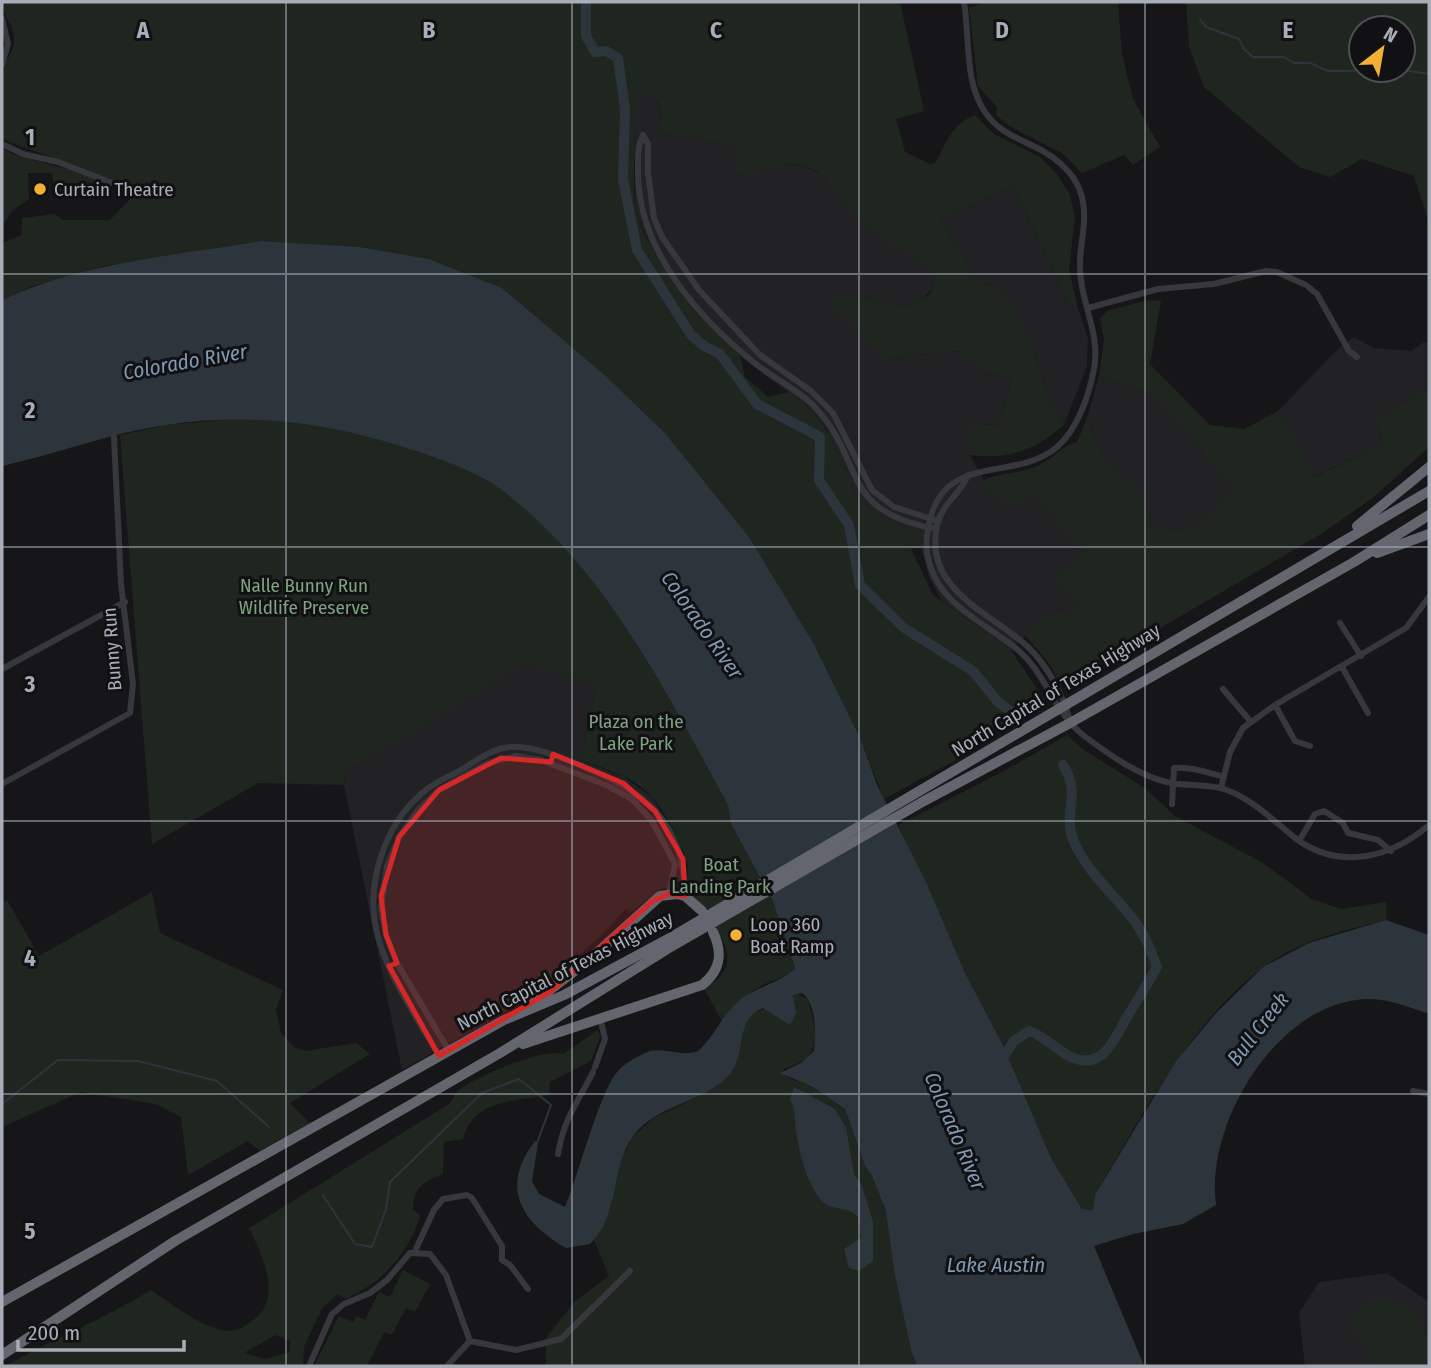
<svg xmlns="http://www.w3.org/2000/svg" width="1431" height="1368" font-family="'Fira Sans Condensed',sans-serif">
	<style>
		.built { fill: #222225 }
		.green { fill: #1e261f; fill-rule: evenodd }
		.water { fill: #2c353c }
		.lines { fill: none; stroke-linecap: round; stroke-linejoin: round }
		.stream { stroke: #2c353c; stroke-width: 2 }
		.river { stroke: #2c353c; stroke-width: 10 }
		.minor { stroke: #37383d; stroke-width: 6 }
		.highway { stroke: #63666e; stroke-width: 10 }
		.marked { fill: #d62828; fill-opacity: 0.2; stroke: #d62828; stroke-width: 5; stroke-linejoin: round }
		.grid { fill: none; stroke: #a8adb8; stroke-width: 2; stroke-opacity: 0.55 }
		.poi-dot { fill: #f2b134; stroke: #111113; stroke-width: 2.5 }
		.labels { text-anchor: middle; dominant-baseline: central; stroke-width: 6; stroke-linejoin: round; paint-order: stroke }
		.poi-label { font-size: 19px; fill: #a8adb8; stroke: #111113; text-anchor: start }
		.park-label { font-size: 19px; fill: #7fa381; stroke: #111113 }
		.street-label { font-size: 19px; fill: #a8adb8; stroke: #111113 }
		.water-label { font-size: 21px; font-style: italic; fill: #7f9bb3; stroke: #111113 }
		.grid-label { font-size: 23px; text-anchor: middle; font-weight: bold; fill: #a8adb8; stroke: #111113; stroke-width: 6; stroke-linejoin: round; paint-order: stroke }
	</style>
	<rect width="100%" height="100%" fill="#161618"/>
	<path class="built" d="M653,96L661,109L658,132L735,147L734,173L740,175L778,163L808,167L821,175L870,227L931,270L933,288L919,302L908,306L846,295L831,306L884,358L962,351L964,359L985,372L1011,379L999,425L977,424L967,450L984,480V486L1030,494L1084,551L1052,581L1078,605L1075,612L1067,615L1057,609L1010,649L942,601L929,577L921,548L923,539L876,515L863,504L848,480L827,429L809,408L740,356L700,317L653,252L635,210V131L639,98Z
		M1009,187L1014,189L1070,305H1077L1088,338L1087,366L1064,425L1049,398L1034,350L992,286L981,282L940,220Z
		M1354,337L1374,348L1411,351L1424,342L1429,343V386L1374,421L1383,443L1314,477L1278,411L1337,350Z
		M1099,376L1149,394L1169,410L1232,490L1207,518L1184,531L1151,526L1143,494L1106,463L1087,418Z
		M523,662L596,685L581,760L624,777L652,797L682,848L692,892L662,888L630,913L625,909L602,935L531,997L402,1070L344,785L345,772Z
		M1387,1273L1429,1302V1366H1305L1299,1313L1319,1282Z"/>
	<path class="green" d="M2,2H900L924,111L896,119L905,152L930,164L935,163C947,143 950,125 975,115L994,134L1040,157L1057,174L1069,193L1075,216L1069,269L1077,305H1070L1014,189L1009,187L940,220L981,282L998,289L1016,311L1034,350L1049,398L1064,425C1035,450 1010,460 970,455L967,450L970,429L977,424L999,425L1011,379L985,372L964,359L961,351L884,358L830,305L846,295L908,306L929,295L933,288L931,270C901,249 866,229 842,200C832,188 823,172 807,167C776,157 753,179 734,174L735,147L658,132L661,108L653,96L640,98L635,131L634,195L635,210L644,234L672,281L700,317L740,356L745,377L768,397L789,392C803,403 818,415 827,431C841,455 845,482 864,504C879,522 914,523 923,539L921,548L911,549L933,595L1010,649L1045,700L1007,730L1003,724L955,753L958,759L884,799L861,740L814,644L749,537L665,433L607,377L502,288L429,259L360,247L261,241L104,266L30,287L2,300V243L22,235V218L54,214L63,220H110L130,199L128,186L2,139C2,119 0,93 2,73C5,60 15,52 14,37C13,24 2,14 2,2Z
		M985,2H1118L1122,54L1133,99L1160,147L1133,165L1124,155L1082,173L1062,153L1009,126L996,115L997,107L978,86L969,8Z
		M1186,2H1429V223L1414,176L1362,159L1330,177L1299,167L1204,87L1189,46ZM1361,28H1403V70H1361Z
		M2,148L12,154L89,175L111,186L110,192L56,199L52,173H28L29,199L12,211L2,227Z
		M1148,300L1161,301L1150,364L1210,425L1244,429L1278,411L1315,477L1383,443L1374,421L1429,386V447L1374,497L1321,534L1061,686L1051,666L1024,634L1057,609L1067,615L1075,612L1078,605L1052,581L1084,551L1030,494L1013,506L983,486L984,480C1001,472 1022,474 1039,465C1053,459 1062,445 1077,442L1087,418L1106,463L1143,493L1151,526L1184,531L1207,518L1232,490L1169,410L1149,394L1099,376L1104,340L1100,318L1107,311Z
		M232,419C251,419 271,419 290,420C336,424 443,453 483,477C601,551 664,687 728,805L731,824L773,901L793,962L795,968C787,978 775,979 765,984C747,993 732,1006 722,1022L704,988C757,962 705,919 691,890C687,881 689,872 687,863C683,846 664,810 652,797C635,777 605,769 581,760L596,685L524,663L345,772L344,785L258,783L152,844L120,435L165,425Z
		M1067,735L1084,750L1146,789L1175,816L1263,863L1312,899L1341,909L1386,902V920C1345,930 1295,942 1262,968C1203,1014 1162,1080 1125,1144C1113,1165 1097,1186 1093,1210L1082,1209L1051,1158L1003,1045L965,973L898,825L1006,770Z
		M152,892L160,933L283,990L276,1009L281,1033L294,1047L305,1051L356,1043L370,1054L290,1103L310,1123L260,1151L248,1141L188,1175L181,1117L155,1104L81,1092L2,1127V903L7,900L39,956Z
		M795,993L808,999C817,1034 825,1058 783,1069L789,1078L813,1087L845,1109L865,1166L872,1176L886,1211L894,1271L911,1350L917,1366H546V1338L575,1301L609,1276L594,1240L610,1209L618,1167L632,1137L654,1118L697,1097L751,1014L793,998Z
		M598,1030L600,1036L591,1061L550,1082L549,1095C515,1102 474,1098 463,1139L444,1142L443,1174C424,1181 413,1188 413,1209L420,1216C408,1255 382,1282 346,1299L338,1294L322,1308L304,1347L303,1366H5C53,1339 104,1319 151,1290C172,1304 197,1324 222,1330C234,1333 243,1328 252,1321C284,1299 262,1255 249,1228L449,1104C452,1100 455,1093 459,1090C475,1077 544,1047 563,1054ZM276,1335L290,1341V1352L266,1359L244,1353Z
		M403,1270L430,1284L415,1312L406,1308L392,1335L384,1332L367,1366H314L339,1316L353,1322L356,1316L365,1320L379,1292L390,1297Z
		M1389,1299C1425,1312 1429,1331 1429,1366H1372L1369,1351L1354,1328L1357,1312L1371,1301Z"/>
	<path class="water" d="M261,241L360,247L429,259L502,288L607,377L665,433L749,537L814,644L861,740L878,787L926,882L965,973L1003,1045L1051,1158L1082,1209L1093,1210L1095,1195L1176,1061L1216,1013L1263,967L1309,943L1386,920L1429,935V1014C1405,1006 1383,996 1356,1000C1273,1011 1205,1126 1216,1205L1183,1224L1133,1234L1094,1246L1144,1366H917L911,1350L894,1271L886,1211L872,1176L865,1166L845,1109L813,1087L780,1073L801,1063L814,1051C816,1035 817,1004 802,993L793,995L796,1013L790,1025L763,1008C733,1020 748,1055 728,1076C702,1103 656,1105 633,1136C610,1168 620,1216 590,1244L566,1248C520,1221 500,1187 535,1141L538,1143L532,1181L539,1194L565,1207C578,1177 600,1090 618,1071C624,1064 636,1057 645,1053C662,1045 681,1058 698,1051C715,1036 723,1013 741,999C756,988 785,980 795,968L793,962L773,901L731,824L728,805C672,703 620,597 534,517C518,503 499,485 479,476C448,460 413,450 380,440C309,420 239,414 166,425C110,433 57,454 2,466V300C83,262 174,256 261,241Z
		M794,1087L835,1109L846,1128L854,1174L862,1186L873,1222V1261L859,1271L849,1268L844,1249L861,1238L858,1217C848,1205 830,1212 820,1199C806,1180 799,1153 796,1131C794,1119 796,1109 790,1099Z"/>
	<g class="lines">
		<path class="stream" d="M1200,19L1206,27L1239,39L1244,49L1253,57H1284L1294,63H1310L1328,71H1353L1361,67
			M1403,70L1429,74
			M2,1104L58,1060L138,1061L217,1081L269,1127
			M323,1195L355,1244L372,1247L386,1209L390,1182L482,1093L519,1079L551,1105L537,1143"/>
		<path class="river" d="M586,2V36L595,52L606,51L618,58L625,109L623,179L637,250L691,335L704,346L720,354L757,404L820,437L819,480L849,525L860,585L904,628L973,671L998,702L1018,717
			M999,1064L1014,1041L1029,1031C1045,1036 1056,1050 1071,1057C1102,1071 1114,1040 1126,1019C1136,1002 1147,985 1157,967C1151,951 1146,937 1136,923C1116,896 1089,875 1074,842C1061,813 1083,796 1063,765"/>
		<path class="minor" d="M964,2C970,37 964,82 985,112C1003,140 1038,142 1061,164C1071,173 1079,185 1082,197C1088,221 1080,241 1080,264C1079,300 1101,332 1094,369C1089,395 1078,429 1057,447C1015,483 943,451 929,524C927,535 925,546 928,557C937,605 985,622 1018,650C1046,674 1054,712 1083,735C1108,754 1140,777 1171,783C1188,786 1207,784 1224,789C1251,798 1273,820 1295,838C1339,871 1391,858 1429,825
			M2,18L8,44L2,65
			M643,135C637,147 638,159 638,172C638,250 698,318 757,365C775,379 796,389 813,405C868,462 836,511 937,529
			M643,135L648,144V173L654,218L662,237L699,290L760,355L811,391L833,413L872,490L894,507L938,521
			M2,144L23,154L58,162L115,184
			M1088,308L1158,289L1214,284L1266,271L1277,272L1306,285L1317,294L1349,351L1357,357
			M968,475C961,494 943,502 937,525C923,590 990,612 1028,647C1047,665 1064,696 1070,721
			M1340,623L1361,656
			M1342,667L1368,713
			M2,669L125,602
			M1223,689L1251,722
			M1275,705L1295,741L1310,746
			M2,784L130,713L133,684L121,584L114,437
			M1221,788L1230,752L1243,728L1275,705L1406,628L1429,597
			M1172,804L1174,768C1189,766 1209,773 1224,777
			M1299,841L1315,814L1324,811L1343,823L1348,833L1378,840L1391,851
			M449,1051L397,963L386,935L381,908L387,866L399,837L418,810L439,790L488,763L516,756L541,760L606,785L632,799L652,821L675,864L669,894
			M439,1056C416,1015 383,971 375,923C367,875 389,816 430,787C440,780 452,775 463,769C477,760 493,748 511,747C536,746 559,757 582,766C646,793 684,821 685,896
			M595,1067L605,1039L600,1017
			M1413,1091L1429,1094
			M558,1154C564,1118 577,1104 593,1072
			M415,1251L434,1210L443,1199L467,1195L472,1198L502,1246V1260L510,1265L528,1289
			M309,1366L332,1314L344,1304L370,1293L387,1280L410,1253L430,1254L446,1275L470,1341L516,1350L561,1339L630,1271
			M447,1366L470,1341"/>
		<path class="highway" d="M1357,526L1429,467
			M1377,553L1429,534
			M533,1003L590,959L660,896L677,894L685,896L702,911
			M523,1044L702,985C721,970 723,953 713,932
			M2,1302L504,1020L564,995L668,939L1429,491
			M2,1355L175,1241L500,1053L669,948L924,801L1070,723L1354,562L1429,515"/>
	</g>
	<path class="marked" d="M553,754L623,783L655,811L683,859L685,896L669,894L653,901L550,992L439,1056L389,966L397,963L386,935L381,896L399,837L439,790L501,758L551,762Z"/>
	<path class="grid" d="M286,2V1366M572,2V1366M859,2V1366M1145,2V1366M2,274H1429M2,547H1429M2,821H1429M2,1094H1429"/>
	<g class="poi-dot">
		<circle cx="40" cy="189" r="7"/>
		<circle cx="736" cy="935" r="7"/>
	</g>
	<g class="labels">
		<g class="poi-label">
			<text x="54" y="189">Curtain Theatre</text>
			<text x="750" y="924">Loop 360<tspan x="750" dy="22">Boat Ramp</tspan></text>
		</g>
		<g class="park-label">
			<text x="304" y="585">Nalle Bunny Run<tspan x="304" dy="22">Wildlife Preserve</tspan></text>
			<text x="636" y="721">Plaza on the<tspan x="636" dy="22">Lake Park</tspan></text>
			<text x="721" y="864">Boat<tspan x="721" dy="22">Landing Park</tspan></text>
		</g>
		<g class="street-label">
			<text transform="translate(112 649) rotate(-94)">Bunny Run</text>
			<text transform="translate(1056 690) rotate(-31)">North Capital of Texas Highway</text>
			<text transform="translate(565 971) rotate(-27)">North Capital of Texas Highway</text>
		</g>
		<g class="water-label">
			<text transform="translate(185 362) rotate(-10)">Colorado River</text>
			<text transform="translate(702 625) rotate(55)">Colorado River</text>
			<text transform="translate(1258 1029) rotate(-52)">Bull Creek</text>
			<text transform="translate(955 1131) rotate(67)">Colorado River</text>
			<text x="996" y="1265">Lake Austin</text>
		</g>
	</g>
	<g class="grid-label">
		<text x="143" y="38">A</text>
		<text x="429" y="38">B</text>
		<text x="716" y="38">C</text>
		<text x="1002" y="38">D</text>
		<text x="1288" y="38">E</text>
		<text x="30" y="145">1</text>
		<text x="30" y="418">2</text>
		<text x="30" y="692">3</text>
		<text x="30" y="966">4</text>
		<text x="30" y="1239">5</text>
	</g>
	<rect width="1431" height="1368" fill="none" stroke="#a8adb8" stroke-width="7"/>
	<g transform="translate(1382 49) rotate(31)"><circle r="33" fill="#111113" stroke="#4d4f55" stroke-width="2"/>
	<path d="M0-5L12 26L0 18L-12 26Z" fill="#f2b134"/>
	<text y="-10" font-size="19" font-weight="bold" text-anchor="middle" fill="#a8adb8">N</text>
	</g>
	<path d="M18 1340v10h166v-10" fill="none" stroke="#a8adb8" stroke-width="3.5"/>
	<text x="28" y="1340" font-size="21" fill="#a8adb8" stroke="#111113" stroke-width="5" paint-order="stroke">200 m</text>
</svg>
